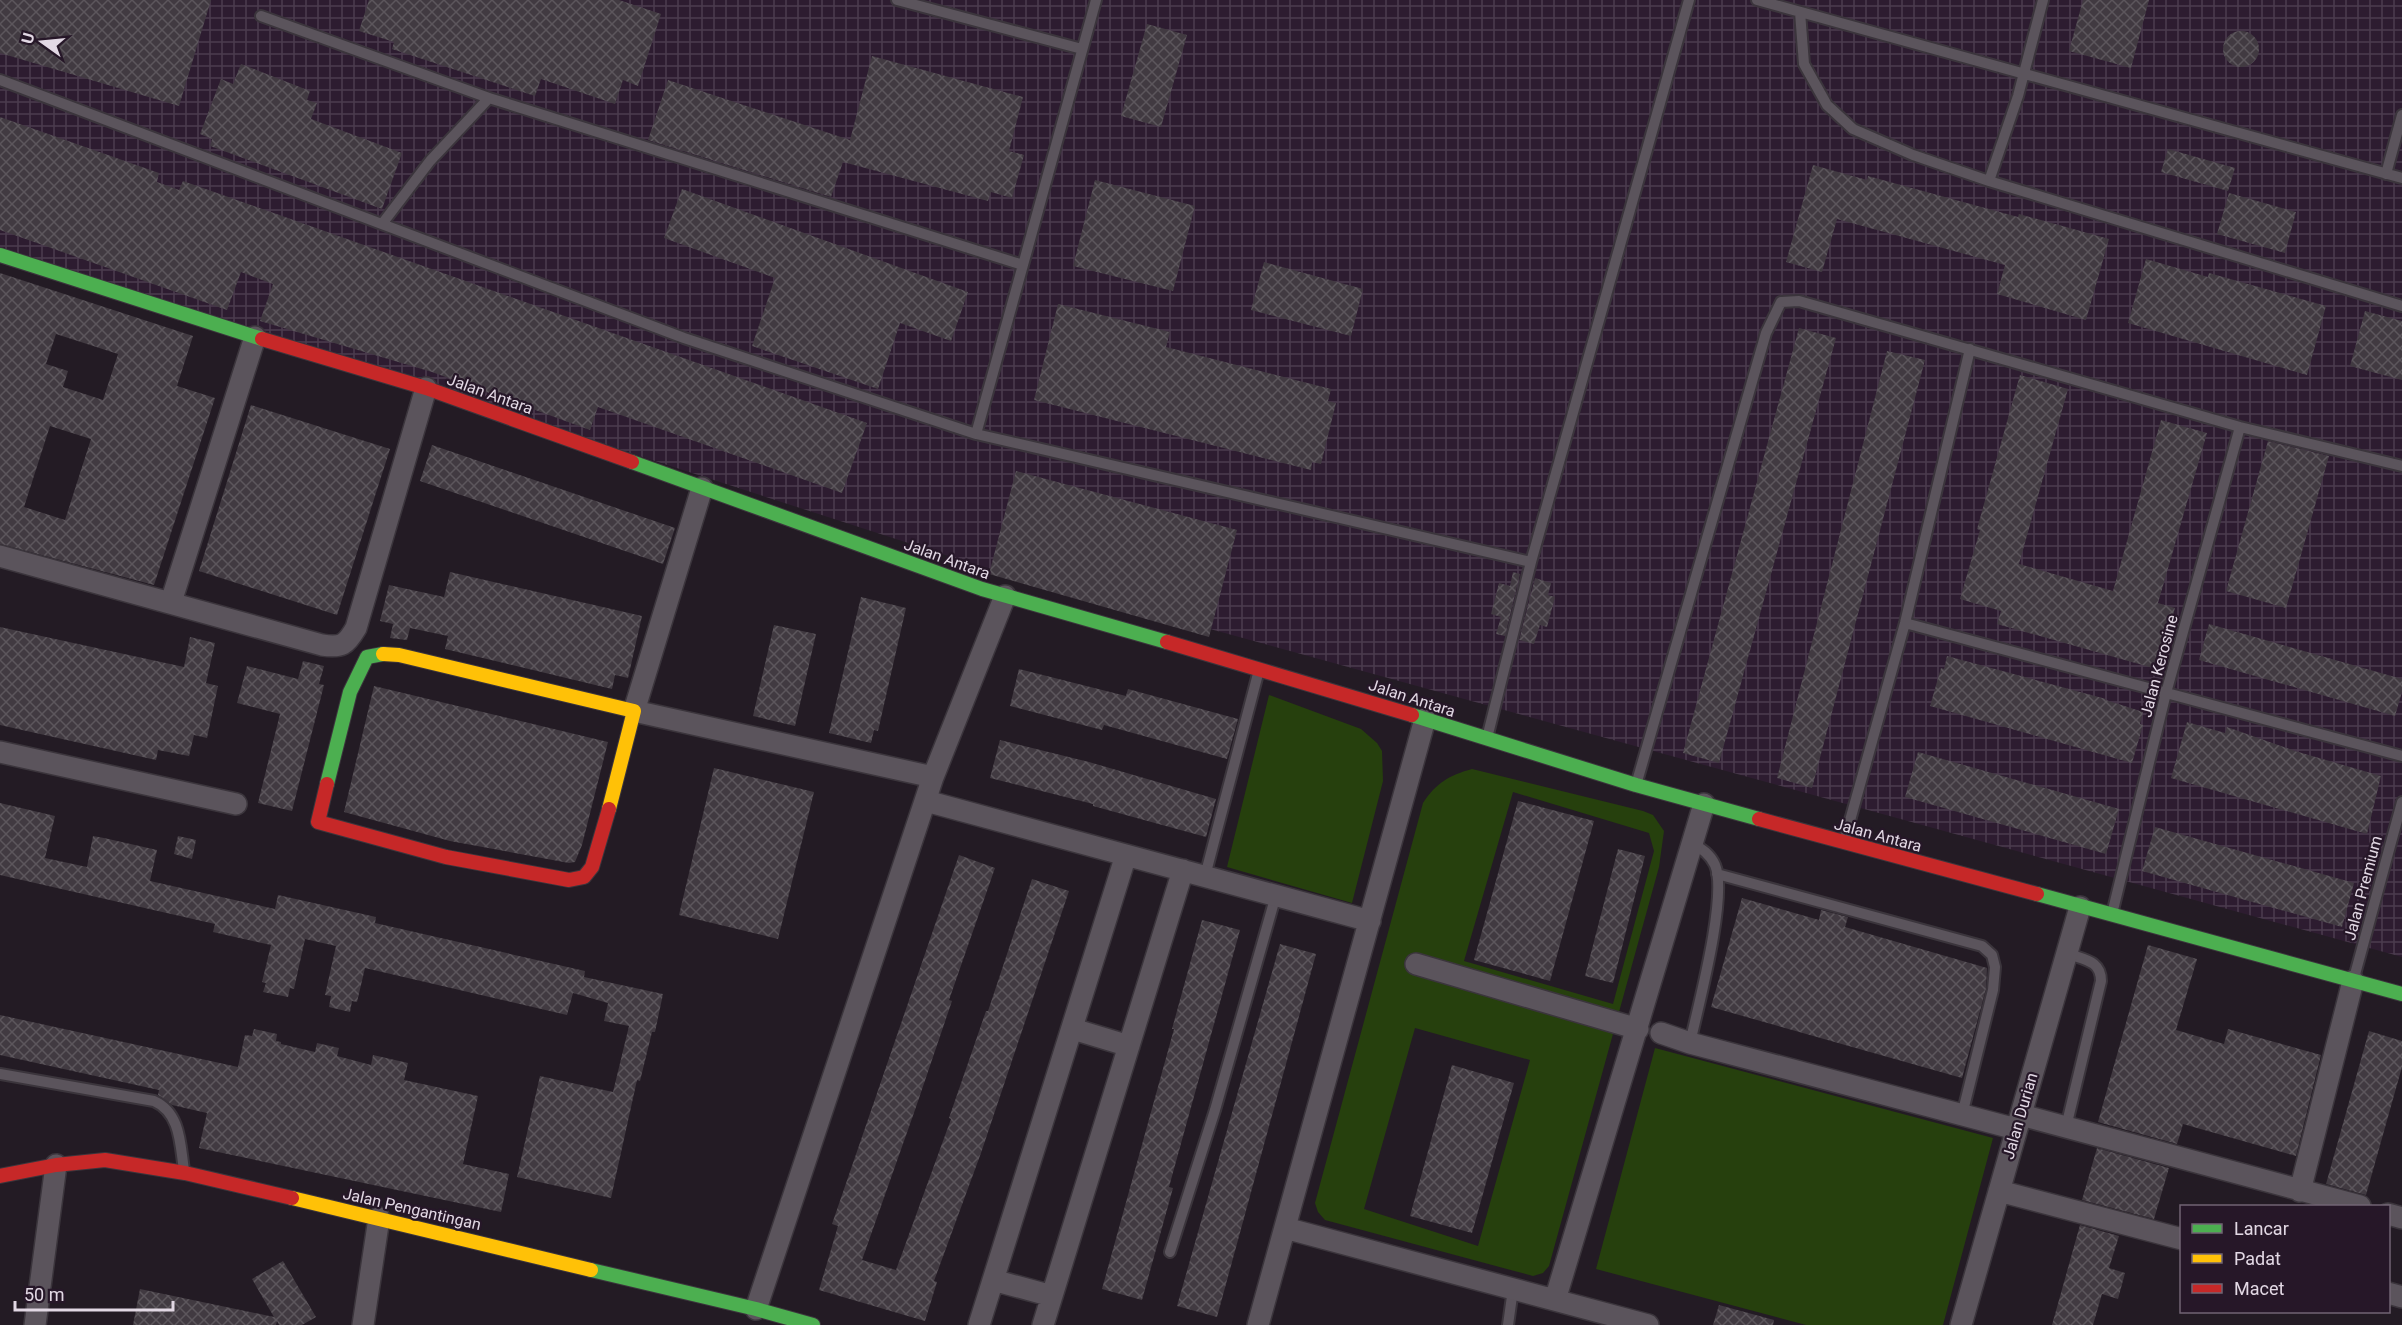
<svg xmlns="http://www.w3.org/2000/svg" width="2402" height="1325" font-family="Roboto,sans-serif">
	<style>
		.industrial { fill: url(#industrial-grid) }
		.green { fill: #26400d; fill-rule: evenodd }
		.building { fill: url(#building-cross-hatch); fill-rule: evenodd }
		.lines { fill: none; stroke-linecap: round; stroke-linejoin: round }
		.lane-casing { stroke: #3b353c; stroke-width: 14 }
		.street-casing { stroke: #3b353c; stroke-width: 24 }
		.fast-casing { stroke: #3b353c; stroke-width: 16 }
		.slow-casing { stroke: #3b353c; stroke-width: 16 }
		.jam-casing { stroke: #3b353c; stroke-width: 16 }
		.lane { stroke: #5b545c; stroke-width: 10 }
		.street { stroke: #5b545c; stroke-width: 21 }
		.fast { stroke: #4caf50; stroke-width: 14 }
		.slow { stroke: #ffc107; stroke-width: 14 }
		.jam { stroke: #c62828; stroke-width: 14 }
		.labels { text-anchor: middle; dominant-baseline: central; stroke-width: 4.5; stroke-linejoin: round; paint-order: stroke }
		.street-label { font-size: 16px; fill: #e2d8e4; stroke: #261728 }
	</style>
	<defs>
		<pattern id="industrial-grid" width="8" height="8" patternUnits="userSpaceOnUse" patternTransform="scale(1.5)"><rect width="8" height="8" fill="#2d1c30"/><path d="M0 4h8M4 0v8" fill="none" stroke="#4b3c4e"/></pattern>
		<pattern id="building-cross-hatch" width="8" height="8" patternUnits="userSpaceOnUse" patternTransform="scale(1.5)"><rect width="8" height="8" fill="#413a41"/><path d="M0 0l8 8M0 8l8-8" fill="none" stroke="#5c565c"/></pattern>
	</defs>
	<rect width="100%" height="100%" fill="#231b24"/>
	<path class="industrial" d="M0,0H2402V957L970,563L0,249Z"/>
	<path class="green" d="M1269,695L1361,729L1377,743L1382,751L1383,781L1352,903L1227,867Z
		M1472,769L1643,811L1653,815L1664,831L1659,867L1549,1266L1543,1273L1533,1276L1325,1220L1318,1212L1315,1203L1423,803C1436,783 1450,775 1472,769ZM1513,792L1649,833L1654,851L1613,1004L1464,961ZM1415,1028L1530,1060L1478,1246L1364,1209Z
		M1655,1048L1993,1138L1943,1325H1806L1596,1269Z"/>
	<path class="building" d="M0,0H211L179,106L0,53Z
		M369,0H619L661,14L638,86L623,80L615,104L541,79L535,96L392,49L394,42L359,31Z
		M2083,0H2149L2131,68L2069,51Z
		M1147,24L1187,35L1161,127L1121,116Z
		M2223 49a18 18 0 1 1 36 0a18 18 0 1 1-36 0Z
		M872,56L1023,97L1009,151L1024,155L1012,198L991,192L988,201L843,162L831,197L648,140L668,80L850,140Z
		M241,64L310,91L307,100L317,103L311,119L402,153L382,209L210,146L212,139L200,134L221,79L233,84Z
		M0,117L159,173L157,182L179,190L183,181L867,423L842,493L598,407L590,430L432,372L260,321L273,284L241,272L227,310L0,230Z
		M2168,149L2235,168L2228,191L2161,172Z
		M1813,165L1867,180L1868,176L2018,217L2019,214L2109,239L2086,320L1997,294L2005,265L1837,219L1822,272L1786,262Z
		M1095,180L1195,206L1173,291L1073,266Z
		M682,189L968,292L951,341L900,323L878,389L752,346L775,278L664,238Z
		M2229,193L2296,212L2285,253L2217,234Z
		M2146,259L2208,277L2209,273L2326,306L2307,375L2128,323Z
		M1264,262L1363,289L1351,336L1251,310Z
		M0,273L193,336L177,386L215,398L154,585L0,544ZM56,334L118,354L103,400L63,387L68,371L46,364ZM50,426L91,439L65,520L24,507Z
		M1058,304L1170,332L1166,347L1331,389L1328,401L1336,403L1321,464L1312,462L1311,470L1034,400Z
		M2365,311L2402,321V380L2350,366Z
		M1799,328L1836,338L1719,763L1683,753Z
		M1887,351L1925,360L1812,788L1777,778Z
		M2020,375L2068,389L2019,564L2113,591L2161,420L2207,433L2158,603L2175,608L2161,656L2157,655L2153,668L1997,624L2001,611L1960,599L1980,530L1977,529Z
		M251,405L390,449L337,615L199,571Z
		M2268,441L2329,456L2286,608L2226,591Z
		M432,445L675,528L663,564L420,481Z
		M1016,471L1237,530L1209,637L989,574Z
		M450,572L642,616L628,678L615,675L612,689L445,649L448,636L410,628L407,640L390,638L393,624L380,621L389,585L444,597Z
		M1513,572L1520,574L1505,636L1496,634L1501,617L1491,614L1499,583L1510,586Z
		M1535,578L1551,583L1548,595L1555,597L1547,627L1540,625L1534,644L1519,640Z
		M861,597L906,608L878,731L874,730L871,743L829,733Z
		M2209,624L2402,679V692L2395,716L2199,660Z
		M774,625L816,634L795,726L753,716Z
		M0,627L184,667L190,637L215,643L206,683L218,686L207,738L194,735L189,756L158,750L156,760L0,725Z
		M1947,656L2106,699V700L2143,712L2140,724L2143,725L2132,763L1930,706L1941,668L1944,669Z
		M303,661L324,666L319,684L324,685L292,811L258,803L280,714L237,703L247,666L298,679Z
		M1019,669L1126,696L1128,689L1238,719L1227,759L1104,725L1102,730L1010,706Z
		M374,686L608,742L582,845L575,862L569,863L450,841L344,812Z
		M2187,722L2225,733L2227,727L2295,751L2381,776L2367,834L2171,778Z
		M1000,740L1089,762L1216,799L1206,837L1093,806V804L990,778Z
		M1918,752L2119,809L2106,854L1905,797Z
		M714,768L814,792L778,939L679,915Z
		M1518,801L1594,821L1550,981L1474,960Z
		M0,803L55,816L45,858L87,867L93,836L104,838L157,850L150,881L275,909L278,895L376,917L375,923L585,971L584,977L663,994L655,1032H652L640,1081L637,1080L611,1198L517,1177L540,1076L613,1092L629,1026L604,1021L608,1003L573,993L567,1015L365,968L357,1002L352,1001L350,1012L329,1007L331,996L325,995L336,946L305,939L294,989L290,988L288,997L263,992L266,983L262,982L271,945L213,932L215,924L0,875Z
		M2155,827L2354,883L2342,927L2142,871Z
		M178,836L196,840L192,859L174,854Z
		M1618,849L1645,856L1613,983L1585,976Z
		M959,855L995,868L949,1000L952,1001L916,1107L862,1260L896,1270L951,1119L949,1118L986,1011H988L1032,879L1069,891L981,1153L934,1281L937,1282L925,1321L819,1290L838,1226L832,1224Z
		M1742,898L1819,920L1821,910L1848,917L1845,927L1987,968L1986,989L1962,1078L1711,1007Z
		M1202,920L1240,930L1169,1187L1173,1188L1142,1300L1102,1289L1174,1029H1172Z
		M1280,944L1316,954L1217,1317L1177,1306Z
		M2148,945L2197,959L2176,1030L2224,1044L2228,1029L2321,1055L2296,1156L2183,1124L2177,1144L2098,1122Z
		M0,1015L238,1067L245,1035L252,1036L254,1029L277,1034L276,1041L281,1042V1044L315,1052L317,1043L339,1048L337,1056L371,1065L373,1055L408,1063L404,1080L478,1096L463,1164L509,1174L501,1212L199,1148L207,1113L172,1105L158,1095L159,1090L0,1055Z
		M2369,1031L2402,1041V1067L2366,1195L2326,1184Z
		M1452,1065L1514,1083L1472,1233L1410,1216Z
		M2097,1148L2169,1168L2154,1219L2082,1200Z
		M2080,1225L2119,1236L2109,1268L2125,1273L2118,1299L2102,1294L2093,1325H2052Z
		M283,1261L316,1317L302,1325H279L277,1321L276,1325H133L140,1289L274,1317L252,1279Z
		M1719,1305L1774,1320L1773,1325H1713Z"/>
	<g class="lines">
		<g class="lane-casing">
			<path id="lane" d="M897,0L1082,49
				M1757,0L2402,178
				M1800,12L1804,64L1827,105L1853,129L1913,155L1989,181L2402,306
				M261,16L489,98
				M0,80L684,338L976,434L1531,562
				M2386,174L2402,115
				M1989,181L2018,96L2043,0
				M382,224L430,161L489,98L1023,265L976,434
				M1023,265L1096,0
				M1905,623L2402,756
				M1487,738L1531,562L1689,0
				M1636,785L1766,333L1781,302L1799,301L2240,427L2402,466
				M1844,842L1905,623L1970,349
				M1717,874L1982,946L1992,955L1995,967L1993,990L1962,1115
				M1205,876L1259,670
				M2112,914L2166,693L2240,427
				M2354,978L2402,802
				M1690,1043C1698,1007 1728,895 1715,865C1710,854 1702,849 1692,843
				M0,1074L154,1101C181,1113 180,1145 184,1170
				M2066,1127L2101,981C2101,960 2084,960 2066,953
				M1170,1252L1215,1110L1276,895
				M1508,1325L1513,1289"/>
		</g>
		<g class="street-casing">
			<path id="street" d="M702,488L634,711L933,777L1005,596
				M0,556L322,645C342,648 346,645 356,628L426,388
				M171,602L255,337
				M0,752L236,804
				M926,801L1370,921
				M1416,964L1638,1029
				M1073,1029L1129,1046
				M1661,1033L1690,1043L2016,1129
				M2021,1115L2360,1206
				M1999,1191L2182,1239
				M2300,1191L2353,981
				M2388,1214L2402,1218
				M1285,1228L1648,1325
				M993,1280L1052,1296
				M2388,1293L2402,1297
				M1555,1300L1704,804
				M756,1309L933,777
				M35,1325L56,1165
				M363,1325L379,1218
				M979,1325L1126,855
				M1043,1325L1183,870
				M1258,1325L1425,719
				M1961,1325L2080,907"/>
		</g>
		<g class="fast-casing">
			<path id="fast" d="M0,255L262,339
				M632,462L982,589L1167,642
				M1412,715L1636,785L1759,819
				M327,784L350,692L367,657L383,654
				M2037,894L2402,994
				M591,1270L756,1309L813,1325"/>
		</g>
		<g class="slow-casing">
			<path id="slow" d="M383,654L399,655L634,711L609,809
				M292,1198L591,1270"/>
		</g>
		<g class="jam-casing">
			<path id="jam" d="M262,339L426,388L632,462
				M1167,642L1412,715
				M327,784L318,822L446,857L569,880L584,877L592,867L609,809
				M1759,819L2037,894
				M0,1176L56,1165L105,1160L185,1173L292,1198"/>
		</g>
		<use href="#lane" class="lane"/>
		<use href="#street" class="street"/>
		<use href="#fast" class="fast"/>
		<use href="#slow" class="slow"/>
		<use href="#jam" class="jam"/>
	</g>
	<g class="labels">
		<g class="street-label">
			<text transform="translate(490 394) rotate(20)">Jalan Antara</text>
			<text transform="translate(947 559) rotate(20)">Jalan Antara</text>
			<text transform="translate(2159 666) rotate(-75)">Jalan Kerosine</text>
			<text transform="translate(1412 698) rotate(18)">Jalan Antara</text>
			<text transform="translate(1878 835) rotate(15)">Jalan Antara</text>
			<text transform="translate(2363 888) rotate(-75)">Jalan Premium</text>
			<text transform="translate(2020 1116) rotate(-74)">Jalan Durian</text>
			<text transform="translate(412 1209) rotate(13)">Jalan Pengantingan</text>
		</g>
	</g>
	<rect x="2180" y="1205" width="210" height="108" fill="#261728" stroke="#716473" stroke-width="1.5"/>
	<rect x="2192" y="1224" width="30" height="9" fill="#4caf50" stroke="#716473" stroke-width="1.5"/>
	<text x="2234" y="1235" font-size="18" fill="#e2d8e4">Lancar</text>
	<rect x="2192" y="1254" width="30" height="9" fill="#ffc107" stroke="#716473" stroke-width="1.5"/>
	<text x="2234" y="1265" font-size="18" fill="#e2d8e4">Padat</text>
	<rect x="2192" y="1284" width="30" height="9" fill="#c62828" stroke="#716473" stroke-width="1.5"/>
	<text x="2234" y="1295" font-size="18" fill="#e2d8e4">Macet</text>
	<g transform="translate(42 42) rotate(285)" stroke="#261728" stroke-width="4.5" paint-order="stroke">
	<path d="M0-4.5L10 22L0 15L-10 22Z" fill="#e2d8e4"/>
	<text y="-9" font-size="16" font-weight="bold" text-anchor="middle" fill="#e2d8e4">U</text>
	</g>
	<path d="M15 1301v9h158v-9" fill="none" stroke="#e2d8e4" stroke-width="3"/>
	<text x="24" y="1301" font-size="18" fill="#e2d8e4" stroke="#261728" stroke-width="4.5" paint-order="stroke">50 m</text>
</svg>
